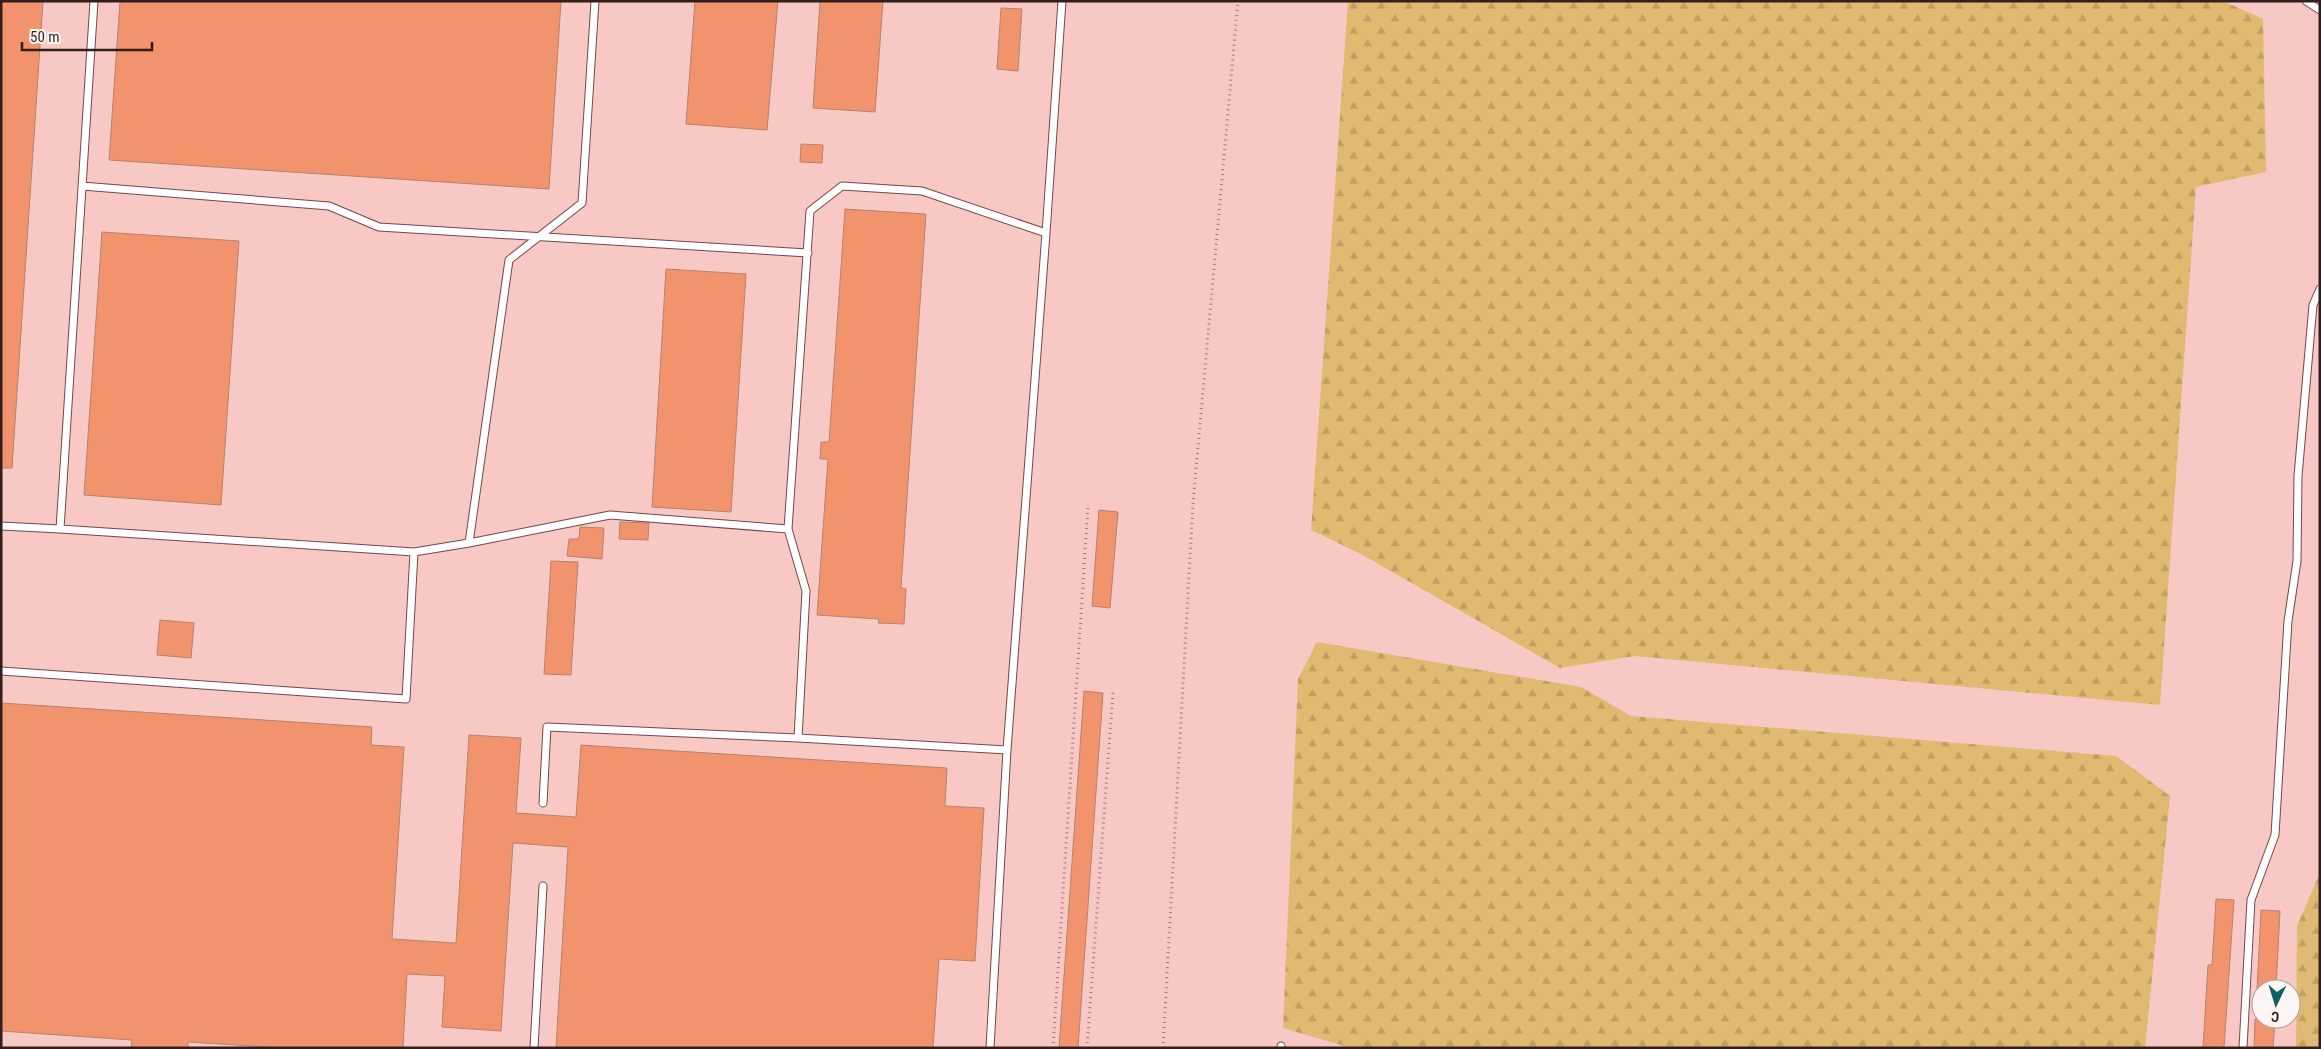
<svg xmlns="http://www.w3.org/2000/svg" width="2321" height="1049" font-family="'Roboto Condensed',sans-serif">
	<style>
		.forest { fill: url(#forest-firs) }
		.building { fill: #f1936d; stroke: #b58370 }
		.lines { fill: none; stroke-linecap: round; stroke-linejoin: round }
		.lane-casing { stroke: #784745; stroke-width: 9 }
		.path { stroke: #9e7a78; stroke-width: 3; stroke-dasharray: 1 4; stroke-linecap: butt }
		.lane { stroke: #fff; stroke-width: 7 }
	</style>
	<defs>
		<pattern id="forest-firs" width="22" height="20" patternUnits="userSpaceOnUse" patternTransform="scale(1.25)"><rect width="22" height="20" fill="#e1ba71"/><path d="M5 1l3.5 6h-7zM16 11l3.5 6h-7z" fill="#c29f61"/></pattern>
	</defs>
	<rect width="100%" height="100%" fill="#f8c8c5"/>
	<path class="forest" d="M1348,1H2223L2263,19L2266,172L2196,187L2160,705L1635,656L1560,668L1361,554L1311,530Z
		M1317,642L1581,687L1631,716L2116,756L2170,796L2145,1048H1351L1283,1028L1298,679Z
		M2320,873V1048H2296L2297,926Z"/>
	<path class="building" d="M1,1H43L12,468H1Z
		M120,1H561L549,189L109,160Z
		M695,1H778L767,130L686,124Z
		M820,1H883L875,112L813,108Z
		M1001,8L1022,9L1018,71L997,69Z
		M801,144L823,145L822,163L800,162Z
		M845,209L926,214L901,588L906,589L904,624L878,623L879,619L817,615L828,459H820L821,442H829Z
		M102,232L239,241L221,505L84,495Z
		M666,269L746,274L731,512L652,507Z
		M1099,510L1118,512L1110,608L1092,606Z
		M620,522L649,523L648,540L619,539Z
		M580,527L604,528L602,559L567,556L569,539H579Z
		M551,561L578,562L571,675L544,674Z
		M160,620L194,623L191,658L157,655Z
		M1084,691L1103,693L1078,1048H1059Z
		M1,703L372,727L371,745L404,747L392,939L456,943L469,735L521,738L516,813L576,817L581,745L947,768L945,806L984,808L975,961L939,959L933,1048H556L568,847L513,843L501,1031L442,1027L445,976L407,974L403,1048H282L188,1042V1048H131L132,1040L1,1031Z
		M2216,899L2234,900L2224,1048H2203L2208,965H2212Z
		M2261,910L2280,911L2276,989H2257Z
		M2255,1019H2275L2273,1048H2254Z"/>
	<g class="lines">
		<g class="lane-casing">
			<path id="lane" d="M2306,1L2320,10
				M82,186L329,206L379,227L808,253
				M1,526L60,529
				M788,529L810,211L842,186L922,191L1046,233L1062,1
				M469,543L610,515L788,529L806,591L798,738
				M414,552L469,543L509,260L582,203L595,1
				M1,671L406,699L414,552L60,529L94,1
				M1007,750L1046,233
				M543,803L547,727L798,738L1007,750L990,1048
				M534,1048L543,886
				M1281,1048V1046
				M2243,1048L2251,900L2275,835L2288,621L2297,561L2298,476L2313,305L2320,289"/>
		</g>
		<path class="path" d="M1053,1048L1088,506
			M1087,1048L1113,692
			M1163,1048L1193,503L1238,1"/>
		<use href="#lane" class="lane"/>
	</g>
	<rect width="2321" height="1049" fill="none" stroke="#341e1d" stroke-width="5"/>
	<g transform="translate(2276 1004) rotate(184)"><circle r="24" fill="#fbf5f4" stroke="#ab9f9e"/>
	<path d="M0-4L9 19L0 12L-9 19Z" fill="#106167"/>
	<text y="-8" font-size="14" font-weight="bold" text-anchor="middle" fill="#341e1d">С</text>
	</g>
	<path d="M22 42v8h130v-8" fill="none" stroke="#341e1d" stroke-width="2.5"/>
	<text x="30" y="42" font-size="15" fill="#341e1d" stroke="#fbf5f4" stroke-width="4" paint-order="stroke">50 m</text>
</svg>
